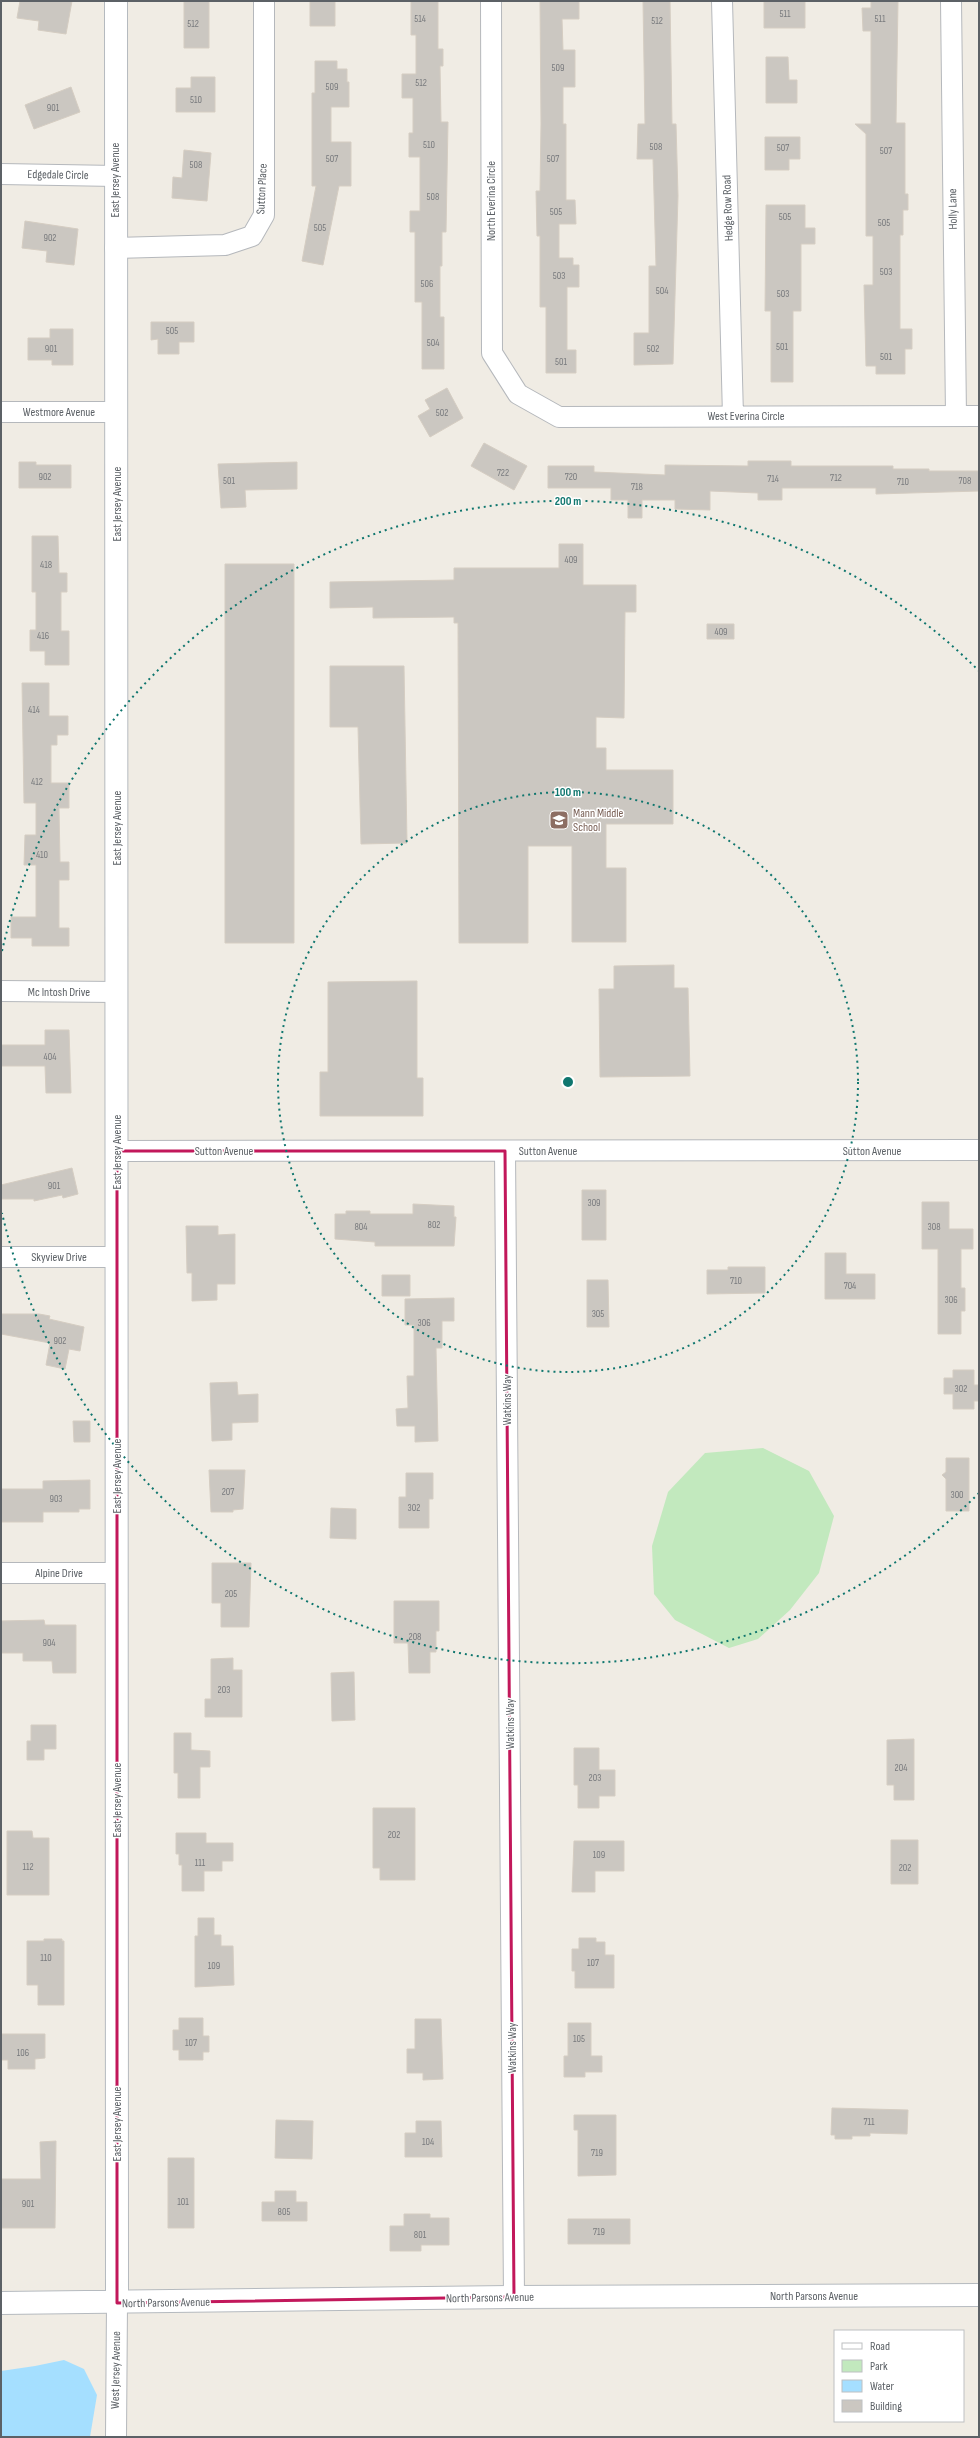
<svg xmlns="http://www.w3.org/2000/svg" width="980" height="2438" font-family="'Sofia Sans Condensed',sans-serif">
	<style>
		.green { fill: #c2e9be }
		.water { fill: #a5dfff }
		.building { fill: #cbc7c1; stroke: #d5cdc2 }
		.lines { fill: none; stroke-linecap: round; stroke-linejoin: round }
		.street-casing { stroke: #b5b8bc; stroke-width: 22 }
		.secondary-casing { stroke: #b5babf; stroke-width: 24 }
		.street { stroke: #fff; stroke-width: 20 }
		.secondary { stroke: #fff; stroke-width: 22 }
		.marked { fill: none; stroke: #c2185b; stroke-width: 3; stroke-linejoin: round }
		.ring { fill: none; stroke: #0f766e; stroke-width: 2; stroke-dasharray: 2 4 }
		.labels { text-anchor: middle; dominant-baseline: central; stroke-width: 3; stroke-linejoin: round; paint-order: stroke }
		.number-label { font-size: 10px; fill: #787a7d }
		.street-label { font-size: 12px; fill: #5c6166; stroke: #fff }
		.education-label { font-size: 12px; fill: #785e54; stroke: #fff; text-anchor: start }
		.centre { fill: #0f766e; stroke: #fff; stroke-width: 2 }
		.ring-label { font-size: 12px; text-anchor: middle; font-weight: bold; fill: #0f766e; stroke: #fff; stroke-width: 3; stroke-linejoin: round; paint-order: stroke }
	</style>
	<rect width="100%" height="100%" fill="#f0ece4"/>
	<path class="green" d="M763,1448L809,1471L834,1516L819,1573L790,1610L758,1639L729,1648L675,1620L654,1594L652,1546L668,1492L705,1453Z"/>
	<path class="water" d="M64,2360L84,2369L97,2395L90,2437H1V2371L35,2366Z"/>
	<path class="building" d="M20,1H72L66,34L38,30L39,21L17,18Z
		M184,1H209V48H184Z
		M310,1H335V26H310Z
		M411,1H438V49H443V66H440L441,122H448L446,232H442V266H440V317H444V369H422V302H415V232H410V211H420V157H409V133H413V98H402V74H416V35H411Z
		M540,1H579V19H562L563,50H575V87H563V124H566V200H575L576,224H559V258H573V265H579V287H567V350H576V373H546V307H540V236H537L536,191H540L541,124Z
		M643,1H670L672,124H676L678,196L673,364L634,365V333H649V266H656L653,159H637L638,124H645Z
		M764,1H805V28H764Z
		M871,1H898L896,123H905V194H908V210H903V235H900V329H912V349H905V374H876V366H866L864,285H873V236H866V134L855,124H871V31H863L862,8H871Z
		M766,57H788L789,80H797V103H766Z
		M315,61H337V69H347V82H349V107H331V142H351V186H339L323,265L302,261L316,186H312V93H315Z
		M191,77H215V112H176V88H191Z
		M71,87L80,112L34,129L25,105Z
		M765,137H800V159H789V170H765Z
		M184,150L211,153L207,201L172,198L173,177L182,178Z
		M766,205H805V228H815V244H801V311H793V382H771V311H765Z
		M25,221L78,229L74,265L46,262L47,251L22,248Z
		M151,322H194V342H179V354H158V339L151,340Z
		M50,329H73V365H52V360H28V338H50Z
		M447,388L463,418L430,437L418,416L430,409L425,400Z
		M484,443L527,466L514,490L471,466Z
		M748,461H791V466H893V469H929V471H979V491L876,494V488H782V500H758V493L710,491V510L675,509V500H642V518H628V500H611V488H548V466H594V472L665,475V465L748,466Z
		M19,462H36V465H71V488H19Z
		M297,462V489L245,490L246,507L221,508L218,464Z
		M32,536H58L59,573H67V592H61V631H69V665H45V651H30V630H36V592H32Z
		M559,544H583V585H636V612H625L624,718L596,717V748H606V770H673V824H606V868H626V942H572V846H528V943H459L458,623H454V617L373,618V607L330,608V582L454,580V568H559Z
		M225,564H294V943H225Z
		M707,624H734V639H707Z
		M330,666H404L407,843L361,844L358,727H330Z
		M22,683H49V716H68V735H57V745H51V783H69V808H59L60,862H69V880H59V928H69V946H32V938H11V917H36V865H24L25,835H36V803H24Z
		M674,965V988H688L690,1076L600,1077L599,989H614V966Z
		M417,981V1078H423V1116H320V1072H328V982Z
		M45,1030H69L71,1093H46L45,1066H1V1045H45Z
		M72,1168L78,1194L63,1198L62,1195L34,1201V1199H1V1185Z
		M582,1190H606V1240H582Z
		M922,1202H949V1229H973V1249H961V1288H965V1311H961V1334H938V1249H922Z
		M413,1204L454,1206V1217H456L454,1246H375V1242L335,1239V1214H346V1211H370V1214H413Z
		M186,1226H218V1235L235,1234V1284H217V1300L192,1301V1273H187Z
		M825,1253H846V1274H875V1299H825Z
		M728,1267H765V1293L707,1294V1270H728Z
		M382,1275H410V1296H382Z
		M587,1280H608L609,1327H587Z
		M454,1298V1321H442V1348H436L438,1441L415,1442V1426H397L396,1409L408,1408L407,1376H414V1325H405V1299Z
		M1,1314H39L50,1316L49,1319L84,1327L80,1351L69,1349L65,1369L46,1365L50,1343L1,1334Z
		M953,1370H974V1385H979V1401H974V1409H953V1394H944V1378H953Z
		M237,1382L238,1395L258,1394V1422L232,1423V1440L212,1441L210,1383Z
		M73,1421H90V1442H74Z
		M946,1458H969V1511H946V1479L942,1475L946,1472Z
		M209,1470H245L243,1509L233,1510V1512H211Z
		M406,1473H433V1499H429V1528H399V1497H406Z
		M90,1480V1509H79V1512H43V1522H1V1489H43V1481Z
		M331,1508L356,1509V1539L330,1538Z
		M212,1563H251L249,1627H221V1603H212Z
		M394,1601H439V1631H436V1652H430V1673H409L408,1643H394Z
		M44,1620L45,1625H76V1673H53L52,1661H23V1653H1V1621Z
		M233,1658V1670H242V1717H205V1699H211V1659Z
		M354,1672L355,1720L332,1721L331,1673Z
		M31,1725H56V1749H44V1760H27V1741H31Z
		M174,1733H191V1750L210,1751V1767H200V1798H178V1773H174Z
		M914,1739V1800H894V1785H887V1740Z
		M574,1748H599V1770H615V1796H599V1808H578V1785H574Z
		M373,1808H415V1880H380V1868H373Z
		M7,1831H32L33,1838H49V1895H7Z
		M176,1833H206V1843H233V1861H222V1871H204V1891H182V1865H179V1854H176Z
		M891,1840H918V1884H891Z
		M574,1841H624V1871H595V1892H572Z
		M198,1918H214V1935H221V1946H233L234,1985L195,1987V1936H198Z
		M579,1938H596V1942H605V1955H614V1988H575V1971H572V1949H579Z
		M44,1939H62V1941H64V2005H38V1985H27V1941H44Z
		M179,2018H203V2036H209V2052H203V2060H179V2050H173V2030H179Z
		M415,2019H441L443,2079L423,2080V2073H407V2049H415Z
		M568,2023H591V2056H602V2072H585V2077H564V2056H568Z
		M1,2034H45V2058L35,2059V2069H8V2060H1Z
		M832,2108L908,2110L907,2134L870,2133V2136H852V2139H835V2135H831Z
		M574,2115H616V2175L578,2176V2130H574Z
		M276,2120L313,2121L312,2159L275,2158Z
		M416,2121H441L442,2157H405V2133H416Z
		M56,2141L55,2228H1V2179H41L40,2142Z
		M168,2158H194V2228H168Z
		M275,2191H296V2202H307V2221H262V2202H275Z
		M404,2214H430V2218H449V2245H421V2251H390V2226H404Z
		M568,2219H630V2244H568Z"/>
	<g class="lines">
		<g class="street-casing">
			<path id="street" d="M491,1L492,353L518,394L559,417L979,416
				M722,1L733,416
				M951,1L956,416
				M1,174L116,176
				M115,248L225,245L252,236L264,215V1
				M1,412H117
				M1,991L117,992
				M117,1151L979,1150
				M505,1151L514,2297
				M1,1257H117
				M1,1573H117
				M116,2437L117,2303"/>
		</g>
		<g class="secondary-casing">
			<path id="secondary" d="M116,1L117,2303
				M1,2303L514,2297L979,2295"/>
		</g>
		<use href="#street" class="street"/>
		<use href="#secondary" class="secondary"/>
	</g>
	<path class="marked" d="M117,1151H505L514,2297L117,2303Z"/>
	<g class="ring">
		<circle cx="568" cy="1082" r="290"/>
		<path d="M979 1493A581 581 0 0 1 2 1213M2 951A581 581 0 0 1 979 671"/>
	</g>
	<defs>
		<g id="school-square" transform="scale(1)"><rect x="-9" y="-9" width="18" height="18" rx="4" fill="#8d6e63" stroke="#fff"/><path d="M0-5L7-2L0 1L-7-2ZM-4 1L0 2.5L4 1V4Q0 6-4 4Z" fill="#fff"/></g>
	</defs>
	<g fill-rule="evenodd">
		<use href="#school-square" x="559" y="820"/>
	</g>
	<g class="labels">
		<g class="number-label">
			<text x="785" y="14">511</text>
			<text x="420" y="19">514</text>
			<text x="880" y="19">511</text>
			<text x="657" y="21">512</text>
			<text x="193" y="24">512</text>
			<text x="558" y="68">509</text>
			<text x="421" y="83">512</text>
			<text x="332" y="87">509</text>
			<text x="196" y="100">510</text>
			<text x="53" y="108">901</text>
			<text x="429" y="145">510</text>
			<text x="656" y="147">508</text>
			<text x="783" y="148">507</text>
			<text x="886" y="151">507</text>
			<text x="332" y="159">507</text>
			<text x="553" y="159">507</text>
			<text x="196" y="165">508</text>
			<text x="433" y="197">508</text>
			<text x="556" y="212">505</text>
			<text x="785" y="217">505</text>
			<text x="884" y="223">505</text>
			<text x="320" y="228">505</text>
			<text x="50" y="238">902</text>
			<text x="886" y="272">503</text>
			<text x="559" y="276">503</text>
			<text x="427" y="284">506</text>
			<text x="662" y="291">504</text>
			<text x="783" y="294">503</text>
			<text x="172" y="331">505</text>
			<text x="433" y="343">504</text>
			<text x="782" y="347">501</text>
			<text x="51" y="349">901</text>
			<text x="653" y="349">502</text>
			<text x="886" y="357">501</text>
			<text x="561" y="362">501</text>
			<text x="442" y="413">502</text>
			<text x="503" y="473">722</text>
			<text x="45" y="477">902</text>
			<text x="571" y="477">720</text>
			<text x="836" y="478">712</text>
			<text x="773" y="479">714</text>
			<text x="229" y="481">501</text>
			<text x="965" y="481">708</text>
			<text x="903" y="482">710</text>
			<text x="637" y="487">718</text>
			<text x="571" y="560">409</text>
			<text x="46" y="565">418</text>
			<text x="721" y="632">409</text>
			<text x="43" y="636">416</text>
			<text x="34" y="710">414</text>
			<text x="37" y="782">412</text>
			<text x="42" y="855">410</text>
			<text x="50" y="1057">404</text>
			<text x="54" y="1186">901</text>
			<text x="594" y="1203">309</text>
			<text x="434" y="1225">802</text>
			<text x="361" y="1227">804</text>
			<text x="934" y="1227">308</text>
			<text x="736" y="1281">710</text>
			<text x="850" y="1286">704</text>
			<text x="951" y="1300">306</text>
			<text x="598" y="1314">305</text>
			<text x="424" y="1323">306</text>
			<text x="60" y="1341">902</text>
			<text x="961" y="1389">302</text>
			<text x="228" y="1492">207</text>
			<text x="957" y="1495">300</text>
			<text x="56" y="1499">903</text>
			<text x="414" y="1508">302</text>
			<text x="231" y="1594">205</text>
			<text x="415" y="1637">208</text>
			<text x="49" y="1643">904</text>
			<text x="224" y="1690">203</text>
			<text x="901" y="1768">204</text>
			<text x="595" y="1778">203</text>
			<text x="394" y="1835">202</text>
			<text x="599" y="1855">109</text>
			<text x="200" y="1863">111</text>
			<text x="28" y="1867">112</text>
			<text x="905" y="1868">202</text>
			<text x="46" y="1958">110</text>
			<text x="593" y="1963">107</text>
			<text x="214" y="1966">109</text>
			<text x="579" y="2039">105</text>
			<text x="191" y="2043">107</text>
			<text x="23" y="2053">106</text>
			<text x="869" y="2122">711</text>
			<text x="428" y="2142">104</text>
			<text x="597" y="2153">719</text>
			<text x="183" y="2202">101</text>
			<text x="28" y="2204">901</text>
			<text x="284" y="2212">805</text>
			<text x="599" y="2232">719</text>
			<text x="420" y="2235">801</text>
		</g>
		<g class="street-label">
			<text transform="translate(58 175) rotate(1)">Edgedale Circle</text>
			<text transform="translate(115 180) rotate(-90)">East Jersey Avenue</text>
			<text transform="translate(262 189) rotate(-87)">Sutton Place</text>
			<text transform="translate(491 201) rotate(-90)">North Everina Circle</text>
			<text transform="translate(728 208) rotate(-92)">Hedge Row Road</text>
			<text transform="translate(953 209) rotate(-91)">Holly Lane</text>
			<text x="59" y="412">Westmore Avenue</text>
			<text x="746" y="416">West Everina Circle</text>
			<text transform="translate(117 504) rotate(-90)">East Jersey Avenue</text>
			<text transform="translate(117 828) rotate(-90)">East Jersey Avenue</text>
			<text x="59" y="992">Mc Intosh Drive</text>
			<text x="224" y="1151">Sutton Avenue</text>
			<text x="548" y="1151">Sutton Avenue</text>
			<text x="872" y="1151">Sutton Avenue</text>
			<text transform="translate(117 1152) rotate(-90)">East Jersey Avenue</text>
			<text x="59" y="1257">Skyview Drive</text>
			<text transform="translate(507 1400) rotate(-90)">Watkins Way</text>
			<text transform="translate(117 1476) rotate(-90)">East Jersey Avenue</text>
			<text x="59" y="1573">Alpine Drive</text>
			<text transform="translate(510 1724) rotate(-90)">Watkins Way</text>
			<text transform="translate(117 1800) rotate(-90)">East Jersey Avenue</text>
			<text transform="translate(512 2048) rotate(-90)">Watkins Way</text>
			<text transform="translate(117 2124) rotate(-90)">East Jersey Avenue</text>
			<text x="814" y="2296">North Parsons Avenue</text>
			<text transform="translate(490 2298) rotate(-1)">North Parsons Avenue</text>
			<text transform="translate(166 2303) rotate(-1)">North Parsons Avenue</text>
			<text transform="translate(116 2370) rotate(-89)">West Jersey Avenue</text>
		</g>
		<g class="education-label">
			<text x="573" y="813">Mann Middle<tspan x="573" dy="14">School</tspan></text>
		</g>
	</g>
	<circle cx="568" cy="1082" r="6" class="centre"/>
	<g class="ring-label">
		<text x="568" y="505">200 m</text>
		<text x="568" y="796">100 m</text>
	</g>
	<rect width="980" height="2438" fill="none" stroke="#5c6166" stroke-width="4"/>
	<rect x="834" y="2330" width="130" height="92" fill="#ffffff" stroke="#bec0c2"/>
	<rect x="842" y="2343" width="20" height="6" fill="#ffffff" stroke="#bec0c2"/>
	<text x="870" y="2350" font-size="12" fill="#5c6166">Road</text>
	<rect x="842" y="2360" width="20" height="12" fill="#c2e9be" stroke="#bec0c2"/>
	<text x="870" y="2370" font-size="12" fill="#5c6166">Park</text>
	<rect x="842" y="2380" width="20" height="12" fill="#a5dfff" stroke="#bec0c2"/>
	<text x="870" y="2390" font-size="12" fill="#5c6166">Water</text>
	<rect x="842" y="2400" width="20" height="12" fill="#cbc7c1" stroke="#bec0c2"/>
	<text x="870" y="2410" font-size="12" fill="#5c6166">Building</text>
</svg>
